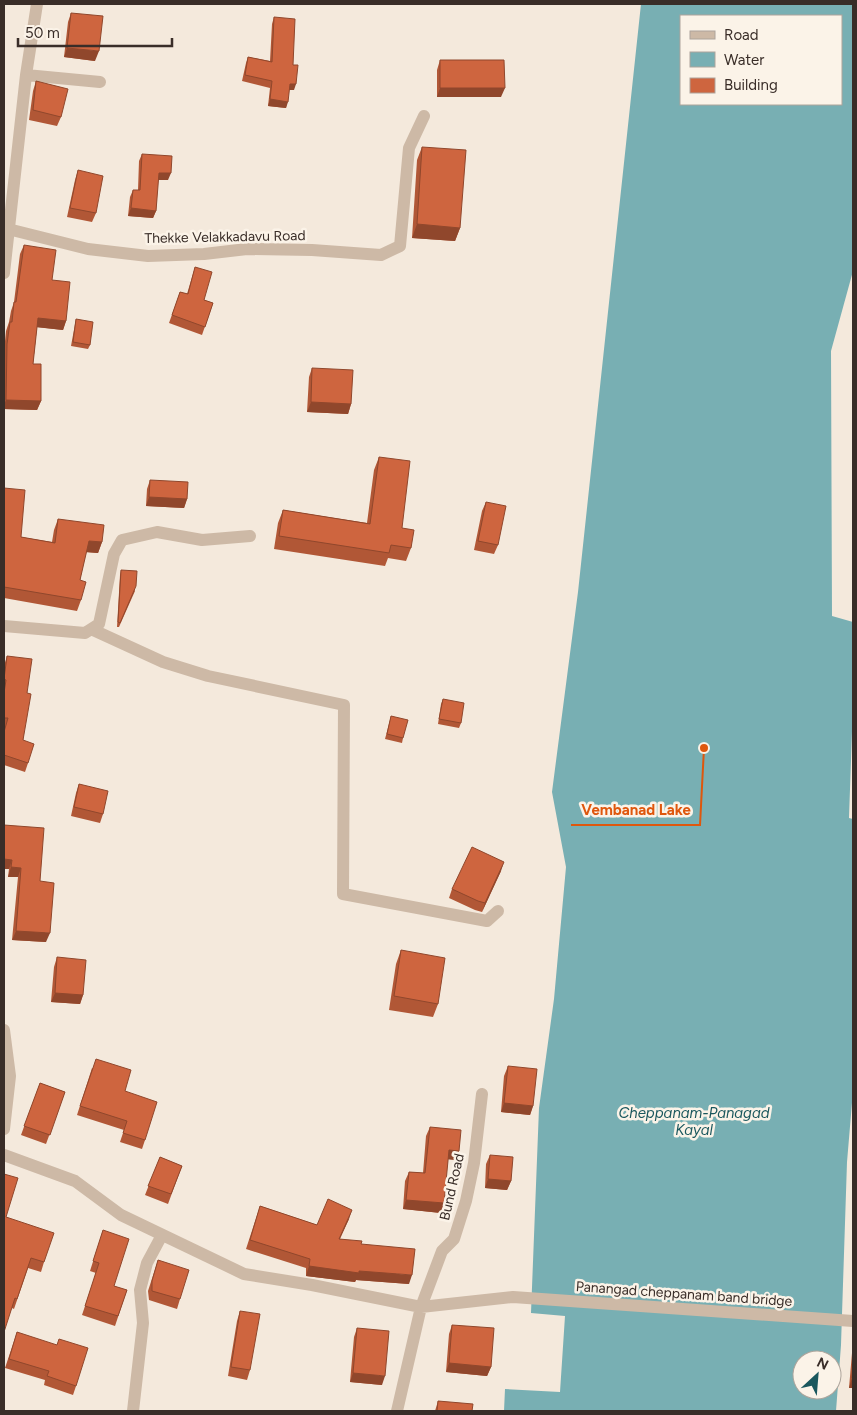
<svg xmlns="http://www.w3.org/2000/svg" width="857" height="1415" font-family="Figtree,sans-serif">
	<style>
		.water { fill: #78afb3; fill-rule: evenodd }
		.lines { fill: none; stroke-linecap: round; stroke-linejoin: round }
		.street { stroke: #cdb9a6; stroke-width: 12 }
		.wall { fill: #b15736 }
		.shaded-wall { fill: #90472c }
		.building { fill: #ce653f; stroke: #90472c }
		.labels { text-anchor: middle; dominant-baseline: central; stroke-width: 5; stroke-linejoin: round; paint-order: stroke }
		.street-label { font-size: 14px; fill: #392d28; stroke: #fbf3e8 }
		.water-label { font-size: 15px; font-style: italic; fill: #1a575d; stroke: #fbf3e8 }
		.leader { fill: none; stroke: #df570d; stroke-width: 2 }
		.callout-dot { fill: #df570d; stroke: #fbf3e8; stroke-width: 2 }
		.callout-label { font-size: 15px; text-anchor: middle; font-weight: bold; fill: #df570d; stroke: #fbf3e8; stroke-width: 5; stroke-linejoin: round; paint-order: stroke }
	</style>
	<rect width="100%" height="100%" fill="#f4e9dc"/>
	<path class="water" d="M641,4H853V271L831,351L832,616L853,622V703L849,818L853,819V1091L847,1162L841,1345L836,1411H504L505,1389L560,1392L565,1316L531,1313L539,1108L554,999L566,867L552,792L578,592ZM681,16H841V104H681ZM802,1360H832V1390H802Z"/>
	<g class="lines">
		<path class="street" d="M26,75L100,82
			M8,229L88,249L148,256L204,254L247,249L312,250L381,255L400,246L409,148L424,116
			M4,273L26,75L37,4
			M4,626L85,633L99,624L114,554L122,540L157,532L202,540L250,536
			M91,629L163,662L208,676L344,705L343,894L487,921L498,911
			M4,1030L10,1076L4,1129
			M4,1155L75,1181L121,1215L244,1274L312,1285L421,1307L513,1297L853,1321
			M133,1411L143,1323L140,1290L147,1263L162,1235
			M397,1411L421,1307L442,1251L454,1239L466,1201L474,1163L482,1094"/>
	</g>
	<path class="wall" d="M71,13L95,61L64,57L68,22Z
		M274,17L293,65L294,90H289L286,108L268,106L270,88L242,81L246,63L248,57L270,61L272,24Z
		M440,60L501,97H437V70Z
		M36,81L61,117L57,126L29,120L33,91Z
		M422,147L460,228L455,241L412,238L417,160Z
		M142,154L168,180H158L156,211L153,218L128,216L130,197L133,190H138L139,161Z
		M78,170L96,213L92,222L67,217L75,180Z
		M24,245L52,280L66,321L63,330L37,327L33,364L41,401L37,410L4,409V351L6,331L9,322L11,311L14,302L20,254Z
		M195,267L204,300L213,303L202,335L169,323L180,292L187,294Z
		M76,319L90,345L88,349L71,346L75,324Z
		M312,368L351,404L348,414L307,412L309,377Z
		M379,457L402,528L411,548L406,561L388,558L385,566L274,549L278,523L283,510L367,523L374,470Z
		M150,480L187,499L184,508L146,506L147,489Z
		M4,488L21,537L52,542L54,530L58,519L102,542L98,553L86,552L80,580L81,600L77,611L4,598Z
		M486,502L498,545L494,554L474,550L482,511Z
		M121,570L135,591L119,627H117L120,575Z
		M7,656L27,693L23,740L28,763L25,772L4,765V731L5,728L4,727V666Z
		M443,699L461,723L459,728L438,724L441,704Z
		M391,716L403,738L402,743L385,739Z
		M79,784L103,814L100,823L71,816L76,793Z
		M4,825L40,881L46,942L12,940L18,877H8L9,869H4Z
		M501,871L482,912L475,910L449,898L452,889Z
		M401,950L438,1004L433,1017L389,1010L396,964Z
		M57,957L83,995L80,1004L51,1002L54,967Z
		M508,1066L533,1106L530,1115L501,1112L504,1076Z
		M92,1068L125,1091L145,1140L142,1149L120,1142L124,1130L77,1115Z
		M40,1083L65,1092L46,1144L21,1135Z
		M430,1127L459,1151L456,1160L448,1159L441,1213L403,1209L405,1181L409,1172L423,1173L426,1136Z
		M490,1155L511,1181L507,1190L485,1188L486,1164Z
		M160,1157L182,1166L168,1204L145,1195Z
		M260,1206L317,1225L349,1219L340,1239L361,1244L409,1284L356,1280L355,1282L306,1276V1268L246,1249Z
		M6,1217L44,1262L41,1272L28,1268L14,1309L12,1308Z
		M103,1230L114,1286L127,1290L115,1326L82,1315L96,1273L90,1271Z
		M158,1260L180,1299L177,1309L149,1300L148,1291Z
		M240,1311L250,1370L247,1380L228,1376L237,1321Z
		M452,1325L491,1367L487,1376L446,1372L449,1334Z
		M357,1328L382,1385L350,1382L354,1337Z
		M17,1332L76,1386L73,1395L44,1385L45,1380L5,1368Z
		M853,1348V1388H849L852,1353Z
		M438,1401L472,1411H435Z"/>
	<path class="shaded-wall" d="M67,48L99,51L95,61L64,57Z
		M290,84H296L294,90H288Z
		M440,88H505L501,97H437Z
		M270,99L288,102L286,108L268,106Z
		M159,173H171L168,180H156Z
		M131,208L156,211L153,218L128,216Z
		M417,224L460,228L455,241L412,238Z
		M38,318L66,321L63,330L35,327Z
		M6,400L41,401L37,410L4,409V405Z
		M311,402L351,404L348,414L307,412Z
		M149,497L187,499L184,508L146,506Z
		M89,541L102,542L98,553L85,552Z
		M4,859L12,860L9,869H4Z
		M504,862L501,871L482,912L485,903Z
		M11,867L21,868L18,877H8Z
		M16,931L50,933L46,942L12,940Z
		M55,993L83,995L80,1004L51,1002Z
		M504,1103L533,1106L530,1115L501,1112Z
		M449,1150L459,1151L456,1160L445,1159Z
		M488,1179L511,1181L507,1190L485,1188Z
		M406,1200L444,1203L441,1213L403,1209Z
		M352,1210L349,1219L335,1248L339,1239Z
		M309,1266L359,1271L412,1275L409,1284L356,1280L355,1282L306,1276Z
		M449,1363L491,1367L487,1376L446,1372Z
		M353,1373L385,1376L382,1385L350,1382Z
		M852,1378H853V1388H849Z"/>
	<path class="building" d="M71,13L103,16L99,51L67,48Z
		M274,17L295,19L293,65H298L296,84H290L288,102L270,99L272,81L245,75L248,57L272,62Z
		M440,60H504L505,88H440Z
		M36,81L68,89L61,117L33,110Z
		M422,147L466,150L460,228L417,224Z
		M142,154L172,156L171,173H159L156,211L131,208L133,190H140Z
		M78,170L103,176L96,213L70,208Z
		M24,245L56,250L52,280L70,282L66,321L38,318L33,364H41V401L6,400L7,344L10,322H12L14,302H16Z
		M195,267L212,272L204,300L213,303L205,327L172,315L180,292L188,294Z
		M76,319L93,322L90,345L73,342Z
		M312,368L353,370L351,404L311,402Z
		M379,457L410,461L402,528L414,530L411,548L391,545L389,553L279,536L283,510L370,524Z
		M150,480L188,482L187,499L149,497Z
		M4,488L25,490L21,537L55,543L58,519L104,525L102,542L89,541L80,580L86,582L81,600L4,587Z
		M486,502L506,506L498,545L478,541Z
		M121,570L137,571L136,586L120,623L118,622Z
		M7,656L32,659L27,693L31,694L23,740L34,744L28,763L4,755V732L8,718H4V693L6,680L4,679Z
		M443,699L464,703L461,723L439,719Z
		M391,716L408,720L403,738L387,734Z
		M79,784L108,791L103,814L74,807Z
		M4,825L44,828L40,881L54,883L50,933L16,931L21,868L11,867L12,860L4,859Z
		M472,847L504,862L485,903L478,901L452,889Z
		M401,950L445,958L438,1004L394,996Z
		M57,957L86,960L83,995L55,993Z
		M96,1059L131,1070L125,1091L157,1102L145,1140L123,1133L127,1121L80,1106Z
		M508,1066L537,1069L533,1106L504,1103Z
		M40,1083L65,1092L50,1135L24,1126Z
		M430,1127L461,1130L459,1151L449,1150L444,1203L406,1200L409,1172L425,1173Z
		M490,1155L513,1157L511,1181L488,1179Z
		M160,1157L182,1166L171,1194L148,1186Z
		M4,1174L18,1178L6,1217L54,1233L44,1262L31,1258L17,1299L15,1298L4,1332Z
		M328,1199L352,1210L339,1239L362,1241L361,1244L415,1249L412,1275L359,1271V1273L309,1266L310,1259L250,1240L260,1206L317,1225Z
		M103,1230L129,1239L114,1286L127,1290L118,1316L85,1306L99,1263L93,1261Z
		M158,1260L189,1270L180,1299L152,1291V1281Z
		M240,1311L260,1314L250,1370L231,1367Z
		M452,1325L494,1328L491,1367L449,1363Z
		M357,1328L389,1331L385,1376L353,1373Z
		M17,1332L57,1345L59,1339L88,1348L76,1386L47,1376L49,1371L9,1359Z
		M853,1364V1378H852Z
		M438,1401L473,1404L472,1411H437Z"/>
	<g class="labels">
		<g class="street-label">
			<text transform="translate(225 237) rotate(-1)">Thekke Velakkadavu Road</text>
			<text transform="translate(452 1187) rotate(-77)">Bund Road</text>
			<text transform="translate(684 1294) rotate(4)">Panangad cheppanam band bridge</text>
		</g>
		<g class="water-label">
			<text x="694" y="1113">Cheppanam-Panagad<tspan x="694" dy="17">Kayal</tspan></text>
		</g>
	</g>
	<path class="leader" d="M704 748L700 825H571"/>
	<circle class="callout-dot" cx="704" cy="748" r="5"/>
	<g class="callout-label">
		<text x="636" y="815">Vembanad Lake</text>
	</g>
	<rect width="857" height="1415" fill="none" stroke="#392d28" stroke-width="10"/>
	<rect x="680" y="15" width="162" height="90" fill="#fbf3e8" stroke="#ada49b"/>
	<rect x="690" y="31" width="25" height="8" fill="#cdb9a6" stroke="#ada49b"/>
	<text x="724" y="40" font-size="15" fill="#392d28">Road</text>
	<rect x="690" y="52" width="25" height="15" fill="#78afb3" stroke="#ada49b"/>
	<text x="724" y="65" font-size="15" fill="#392d28">Water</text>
	<rect x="690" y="78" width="25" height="15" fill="#ce653f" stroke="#ada49b"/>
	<text x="724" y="90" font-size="15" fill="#392d28">Building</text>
	<g transform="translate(817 1375) rotate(26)"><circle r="24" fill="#fbf3e8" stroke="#ada49b"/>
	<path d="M0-4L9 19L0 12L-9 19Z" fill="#1a575d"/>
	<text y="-8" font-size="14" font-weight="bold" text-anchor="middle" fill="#392d28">N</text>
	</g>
	<path d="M18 38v8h154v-8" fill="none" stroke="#392d28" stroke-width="2.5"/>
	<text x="25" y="38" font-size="15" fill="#392d28" stroke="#fbf3e8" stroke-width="4" paint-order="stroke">50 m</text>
</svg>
